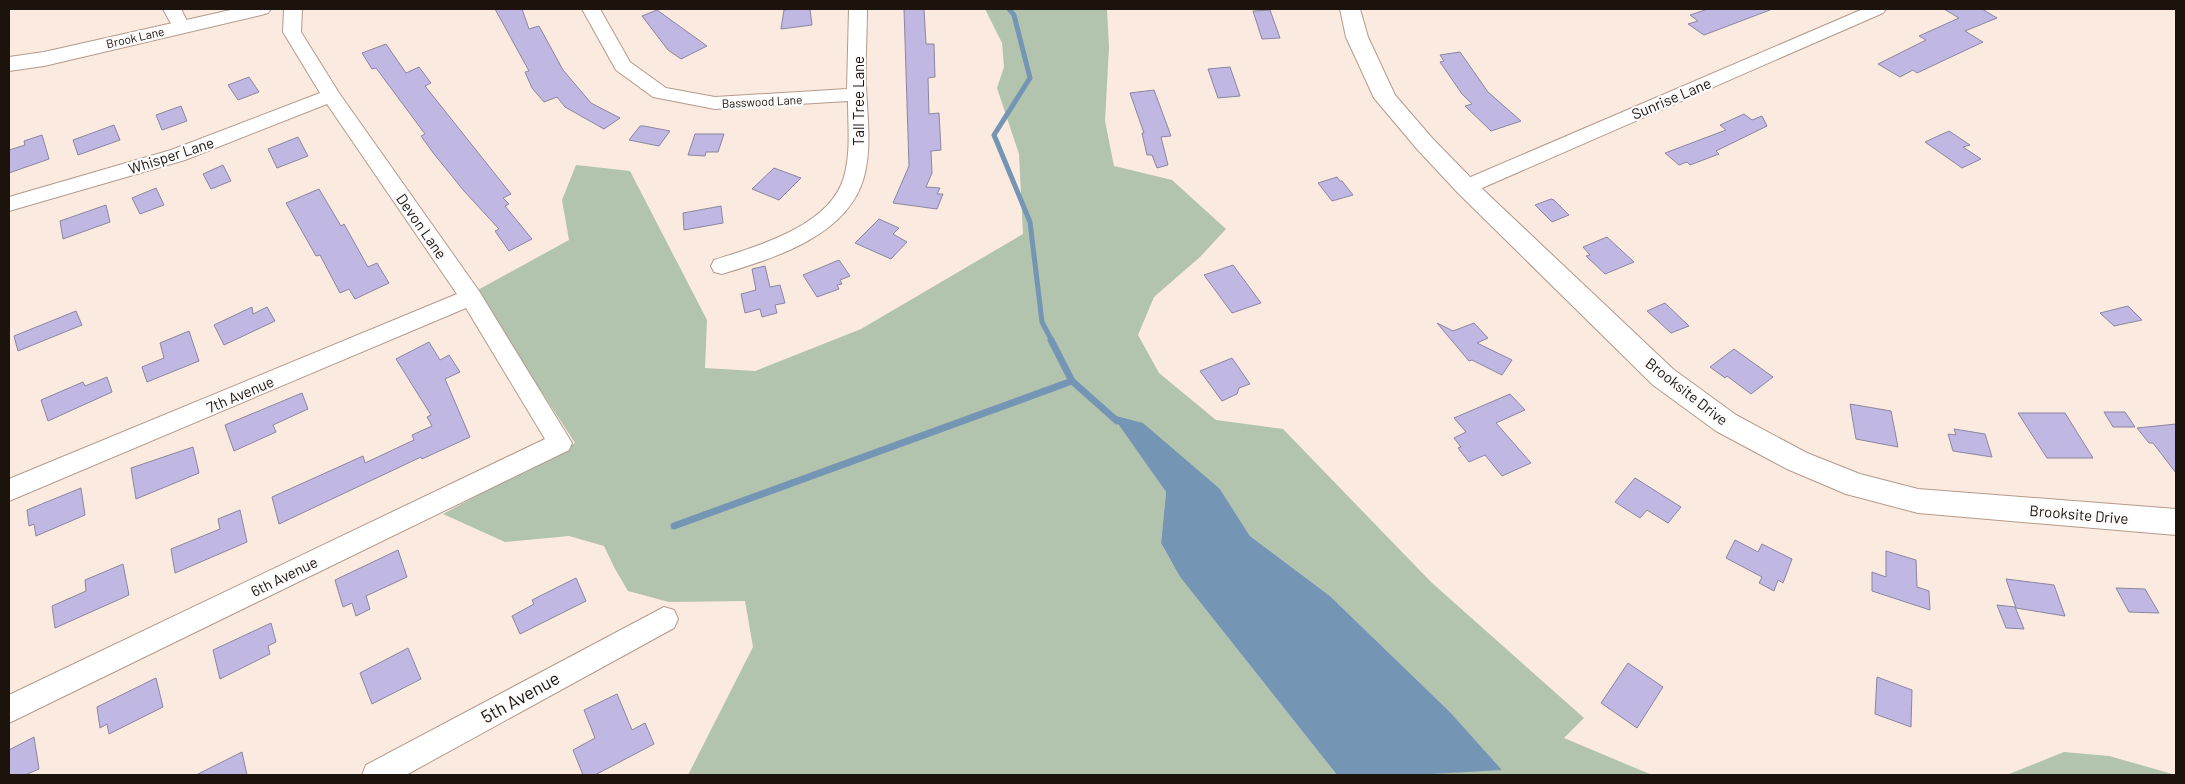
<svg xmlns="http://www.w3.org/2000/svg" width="2185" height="784" font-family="Barlow,sans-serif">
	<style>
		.green { fill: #b2c4ae }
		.water { fill: #7595b4 }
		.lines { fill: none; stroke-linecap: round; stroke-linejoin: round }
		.stream-far1 { stroke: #7595b4; stroke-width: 5 }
		.stream { stroke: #7595b4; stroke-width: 7 }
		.building { fill: #c0b8e2; stroke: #8b86a0 }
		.minor-casing { stroke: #b49a8a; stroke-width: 2 }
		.tertiary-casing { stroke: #b49a8a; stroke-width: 2 }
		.minor { fill: #fff; fill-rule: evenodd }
		.tertiary { fill: #fff; fill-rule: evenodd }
		.labels { text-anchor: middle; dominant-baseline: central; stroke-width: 4.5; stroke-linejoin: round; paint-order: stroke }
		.far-street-label { font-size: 12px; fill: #1d130d; stroke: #fbfbfb }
		.street-label { font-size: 15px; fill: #1d130d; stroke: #fbfbfb }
		.near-street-label { font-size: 18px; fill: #1d130d; stroke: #fbfbfb }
	</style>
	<rect width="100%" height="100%" fill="#fbeae0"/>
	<path class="green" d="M985,9H1107L1109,47L1105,121L1114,166L1172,180L1226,229L1200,257L1154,297L1138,335L1159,373L1216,420L1283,429L1431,582L1584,718L1564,738L1652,775H1415L1501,769L1450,712L1330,596L1250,536L1220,489L1113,415L1166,492L1161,543L1180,577L1337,775H688L753,647L745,601L669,602L628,591L615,569L604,546L569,536L505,542L443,514L575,443L476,291L569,240L562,200L576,165L630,171L707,320L705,368L755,371L861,329L1023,234L1019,154L997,88L1004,67L1002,43Z
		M2064,752L2109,756L2176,775H2007Z"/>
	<path class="water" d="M1112,415L1143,423L1220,489L1250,536L1330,596L1450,712L1502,770L1415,775H1337L1180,577L1161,543L1166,492Z"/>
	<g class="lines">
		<path class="stream-far1" d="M1009,9L1014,15L1030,78L994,135L1030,222L1042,322L1052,341"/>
		<path class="stream" d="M1051,340L1072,381
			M674,526L1072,381L1117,421
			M1415,775H1418"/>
	</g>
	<path class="building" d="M495,9H522L529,29L539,26L563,70L591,103L620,118L604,129L565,107L557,97L544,102L532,88L525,72L529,71Z
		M792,9H810L812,25L781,29L784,10Z
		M904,9H924L926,44H934L935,77L928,78L929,114L939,113L941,150L931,151L932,173L926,187L940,188L937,194H943L937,209L893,203L909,166Z
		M1708,9H1770V10L1704,35L1688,24L1698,21L1690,15Z
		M1944,9H1982L1997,18L1965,31L1983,42L1917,73L1913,70L1900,77L1878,64L1926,40L1919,36L1959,18Z
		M657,10L707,46L681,59L668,50L642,16Z
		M1270,10L1280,38L1262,39L1253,11Z
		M386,44L406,73L419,67L431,83L425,86L511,194L503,198L509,204L505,206L532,239L509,251L495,231L499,229L464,191L434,154L421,136L425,134L376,68L372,69L362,53Z
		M1460,52L1488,92L1521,121L1491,131L1465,106L1472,104L1462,94L1440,62L1444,61L1440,55Z
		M1230,67L1240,96L1218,98L1208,69Z
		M249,77L259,92L238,100L228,85Z
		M1154,90L1171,136L1161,137L1168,165L1157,168L1152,155H1147L1142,133H1144L1130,93Z
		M181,106L187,121L162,130L156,115Z
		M1744,114L1752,120L1762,116L1767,126L1716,151L1719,154L1690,165L1687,162L1679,165L1665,153L1726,130L1720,125Z
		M114,125L120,140L78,155L73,140Z
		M640,126H644L670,131L659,146L629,140Z
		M1949,131L1970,145L1963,147L1981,159L1962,168L1925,142Z
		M695,134H724L718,152H706L705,156L688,155Z
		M42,135L49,159L9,173V150L25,145L24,141Z
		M298,137L308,156L277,168L268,149Z
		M223,165L231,181L211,189L203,174Z
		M774,168L801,178L779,200L752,189Z
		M1337,177L1340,181H1342L1353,195L1332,201L1318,183Z
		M156,188L164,205L140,214L132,198Z
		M319,189L341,226L344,224L368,267L377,263L389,283L355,299L349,289L340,293L320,255L316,256L286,203Z
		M1551,199L1554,200L1569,215L1552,222L1535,205Z
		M106,205L110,222L63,239L60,221Z
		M721,206L723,223L684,230L683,213Z
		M879,219L899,228L893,234L907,242L891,259L855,243Z
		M1607,237L1634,262L1605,274L1586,256L1590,255L1583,247Z
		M839,260L850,276L840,280L842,284L837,285L839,289L817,297L803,275Z
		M1233,265L1261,303L1232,313L1204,275Z
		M765,266L770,287L780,285L785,303L775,305L777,313L762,317L760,309L745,313L741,294L756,290L752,269Z
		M1665,303L1689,326L1671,333L1647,311Z
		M2128,306L2142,320L2114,326L2100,313Z
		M252,307L253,314L267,307L275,321L224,345L214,325Z
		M76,311L82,325L18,351L14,336Z
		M1437,323L1453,331L1474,323L1488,338L1477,343L1512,360L1502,375L1472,360L1469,361Z
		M189,331L199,361L147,382L142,367L164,358L160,343Z
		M429,342L440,360L449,355L460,372L445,379L470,437L422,459L421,457L279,524L272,497L363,456L365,463L414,440L412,435L432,426L427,417L431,415L396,359Z
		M1734,349L1773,377L1751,394L1727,376L1725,378L1710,367Z
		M1232,358L1250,384L1239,388L1237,394L1222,401L1200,371Z
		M107,377L112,392L48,421L41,400L83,382L85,386Z
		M302,393L308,409L273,425L276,432L234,451L225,425Z
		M1510,394L1525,410L1496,423L1531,463L1502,476L1485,455L1469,462L1458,448L1461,447L1454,438L1466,432L1454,418Z
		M1850,404L1891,411L1898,447L1856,439Z
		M2104,412H2125L2135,427H2113Z
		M2018,413H2065L2093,458H2047Z
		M2176,424V473L2153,443H2149L2137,428Z
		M1954,429L1985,434L1992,457L1953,451L1948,434L1956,435Z
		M193,447L199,473L136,499L131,468Z
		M1635,478L1681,507L1668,523L1647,510L1640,518L1615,502Z
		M81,488L85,515L36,536L34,524L29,526L27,510Z
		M240,510L247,542L175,573L171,549L220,529L218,519Z
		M1735,540L1758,552L1762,544L1792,559L1783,583L1778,580L1774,591L1759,583L1762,577L1726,558Z
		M398,550L407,577L366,596L370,609L356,616L352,603L343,607L335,580Z
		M1886,551L1916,560L1917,587L1929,591L1930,610L1872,591V572L1886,577Z
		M123,564L129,595L55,628L52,606L86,591L85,580Z
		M576,578L586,601L520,634L512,616L534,604L532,600Z
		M2006,579L2054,585L2065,616L2016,608Z
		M2116,588L2145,589L2159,613L2129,612Z
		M1997,605L2015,607L2024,629L2006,628Z
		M271,623L276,642L268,646L270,654L220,679L213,650Z
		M408,648L421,679L372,704L360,673Z
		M1628,663L1663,687L1637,728L1601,703Z
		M1877,677L1912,690L1911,727L1875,714Z
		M156,678L163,707L109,734L107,724L100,728L97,707Z
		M617,694L632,730L645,723L654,744L595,775H583L573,750L595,738L584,710Z
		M34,737L39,769L25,775H9V750Z
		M242,752L247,775H196Z"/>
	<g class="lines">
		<g class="minor-casing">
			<path id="minor" d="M163,9H181L190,27L187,31H175Z
				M284,9H302L301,32L339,93L479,291L572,443L569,450L9,723V695L545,439L466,308L9,501V479L457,294L327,104L185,160L9,211V197L171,150L320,93L283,32Z
				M582,9H600L630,62L666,88L715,97L847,89L849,9H867C867,34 865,60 866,85C867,115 872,147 864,177C848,236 774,258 722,274L714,272L711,266L714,260C758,246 830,226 844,177C851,152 848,126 848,101L715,109L653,97L616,70Z
				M1863,9H1886L1883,13L1473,192L1466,194L1459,192L1456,187L1459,182Z
				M664,607L674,610L678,619L674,628L406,775H362L366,765Z"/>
		</g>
		<g class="tertiary-casing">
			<path id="tertiary" d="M235,9H271L268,13L261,15L44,66L9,71V57L44,52Z
				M1340,9H1360L1368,37L1395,95L1433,139L1474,181L1673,369L1736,415L1807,453L1860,474L1918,489L2176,509V535L1918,513L1846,494L1787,469L1716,431L1653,385L1458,193L1417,149L1374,98L1346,37Z"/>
		</g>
		<use href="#minor" class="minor"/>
		<use href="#tertiary" class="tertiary"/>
	</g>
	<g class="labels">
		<g class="far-street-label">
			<text transform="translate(135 37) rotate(-13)">Brook Lane</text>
			<text transform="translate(762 101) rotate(-3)">Basswood Lane</text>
		</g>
		<g class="street-label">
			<text transform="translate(1671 98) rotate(-23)">Sunrise Lane</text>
			<text transform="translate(858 101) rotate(-90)">Tall Tree Lane</text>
			<text transform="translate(171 155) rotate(-18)">Whisper Lane</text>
			<text transform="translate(422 226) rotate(55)">Devon Lane</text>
			<text transform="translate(1687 391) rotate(38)">Brooksite Drive</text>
			<text transform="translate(240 394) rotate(-23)">7th Avenue</text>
			<text transform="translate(2079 514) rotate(5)">Brooksite Drive</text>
			<text transform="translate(284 576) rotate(-26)">6th Avenue</text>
		</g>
		<g class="near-street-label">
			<text transform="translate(520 697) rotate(-29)">5th Avenue</text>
		</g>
	</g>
	<rect width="2185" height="784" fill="none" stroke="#1d130d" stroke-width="20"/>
</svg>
